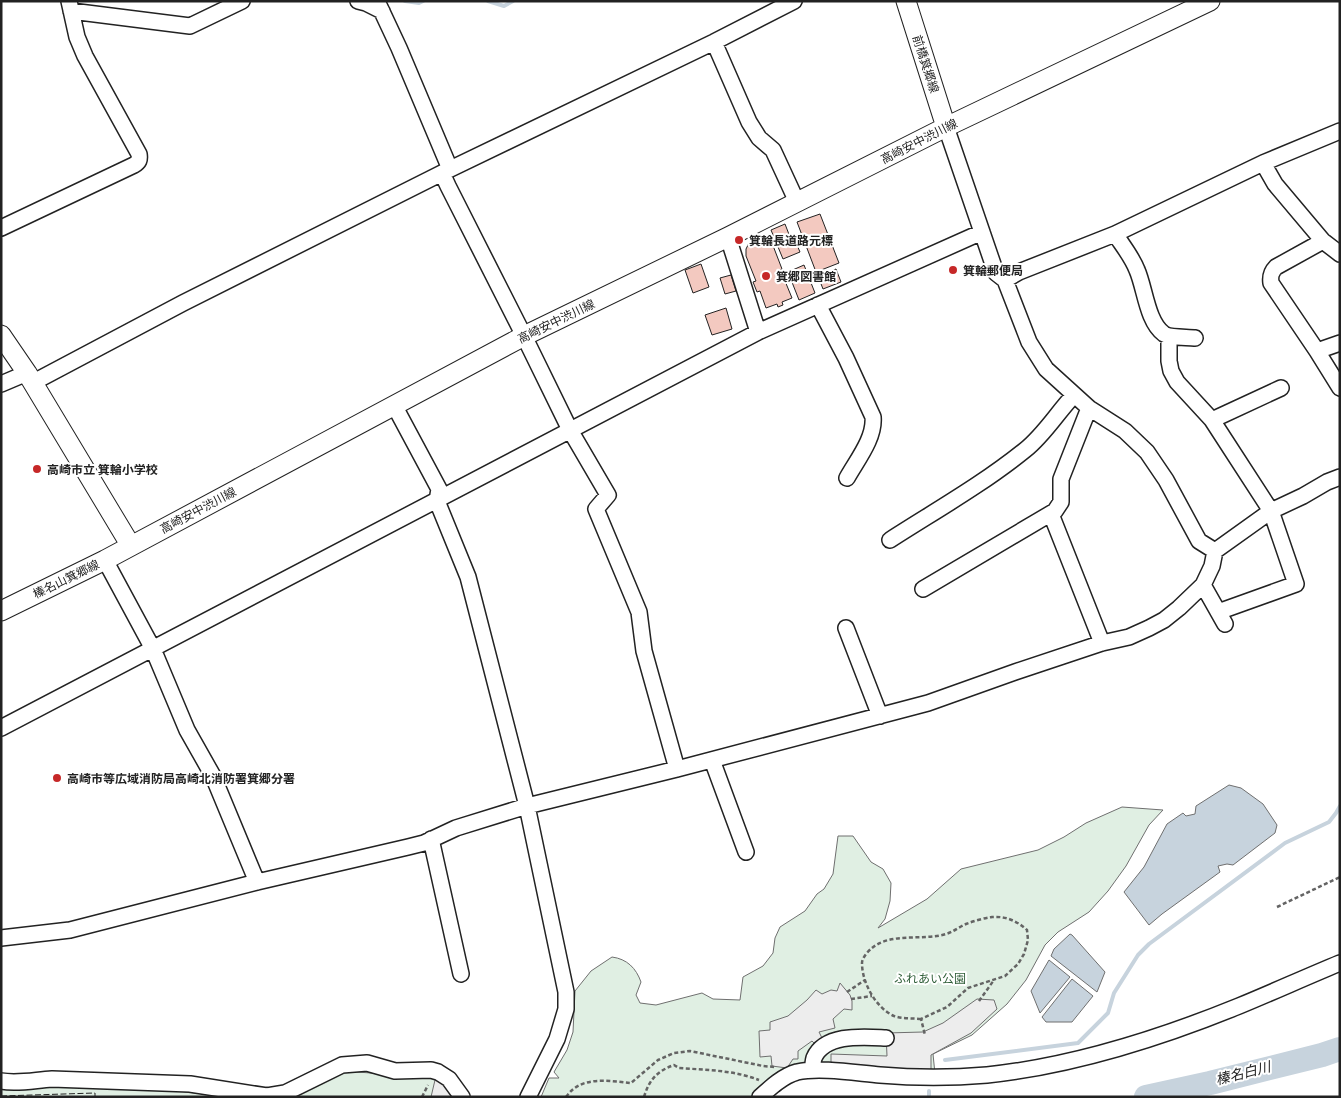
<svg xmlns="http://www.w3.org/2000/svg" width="1341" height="1098" font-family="'IBM Plex Sans','Noto Sans JP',sans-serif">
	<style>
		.green { fill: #e0efe3; stroke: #6f6f6f }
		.parking { fill: #ededed; stroke: #6f6f6f }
		.water { fill: #c7d3dd; stroke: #6f6f6f }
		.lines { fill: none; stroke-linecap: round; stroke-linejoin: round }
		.stream { stroke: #c7d3dd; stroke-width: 4 }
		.river { stroke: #c7d3dd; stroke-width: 24 }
		.building { fill: #f3c9c0; stroke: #222 }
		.minor-casing { stroke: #222; stroke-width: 18 }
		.major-casing { stroke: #222; stroke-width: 21 }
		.path { stroke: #646464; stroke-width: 2.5; stroke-dasharray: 4 2.5; stroke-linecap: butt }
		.minor { stroke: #fff; stroke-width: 15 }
		.major { stroke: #fff; stroke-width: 19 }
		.fence { stroke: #222; stroke-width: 1; stroke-dasharray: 6 2.5; stroke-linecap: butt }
		.poi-dot { fill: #c62828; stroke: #fff; stroke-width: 2 }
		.labels { text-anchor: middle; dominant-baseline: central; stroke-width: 4; stroke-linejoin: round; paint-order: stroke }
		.street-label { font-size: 12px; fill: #222; stroke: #fff }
		.poi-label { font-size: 12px; font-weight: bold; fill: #222; stroke: #fff; text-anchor: start }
		.park-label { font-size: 12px; fill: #2f5e38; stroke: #fff }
		.water-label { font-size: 14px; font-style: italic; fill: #222; stroke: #fff }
	</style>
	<rect width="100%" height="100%" fill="#fff"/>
	<path class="green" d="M1122,807L1163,810L1149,825L1126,866L1108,891L1089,912L1058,932L1045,945L1026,980L1007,1004L972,1035L933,1054L935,1074L822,1066L753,1097H541L549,1078H559L554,1072L567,1050L573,1032L575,991L591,971L612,957C627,959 636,968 641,982L636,995L640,1003L656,1005L702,993L713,999L740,1000L743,977L763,966L773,953L775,938L780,927L805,911L817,894L824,889L833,874L838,836H853L871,862L883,869L891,883L890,901L885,919L878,928L927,899L961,869L1038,850L1064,837L1086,823Z
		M345,1071L396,1075H435L457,1097H285Z
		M43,1086L171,1090L227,1097H1V1088Z"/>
	<path class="parking" d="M840,983L850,995L852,1001V1010L844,1009L833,1019L835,1028L819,1032L823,1040L816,1045L812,1041L798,1051V1059H793L787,1068L772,1066L771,1056L760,1057L759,1031L770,1030V1022L788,1016L807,1000L816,990L822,994L831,990L837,991Z
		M977,999L994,1000L997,1009L971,1033L931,1055V1072L831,1067V1054L887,1056L886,1033L923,1032L943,1023Z
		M435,1080L442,1082L453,1097H431Z"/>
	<path class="water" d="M1229,785L1241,788L1263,804L1277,825L1275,833L1233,865L1227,864L1218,866L1220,872L1162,914L1149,925L1124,892L1144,867L1167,824L1183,813L1186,816L1195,814L1196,806Z
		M1070,934L1072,935L1105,972L1097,992L1051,956L1054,949Z
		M1049,960L1070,977L1040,1013L1031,991Z
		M1072,979L1093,996L1072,1022H1046L1042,1017Z"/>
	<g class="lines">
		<path class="stream" d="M405,1L419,3L423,1
			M488,1L504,6L513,1
			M945,1060L1078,1043L1108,1013L1114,993L1138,955L1149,944L1285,843L1329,822L1336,813L1340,806
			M929,1091V1097"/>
		<path class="river" d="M1146,1097L1210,1083L1322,1055L1340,1049"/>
	</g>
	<path class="building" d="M820,214L839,263L816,272L797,222Z
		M785,224L790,237L793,236L800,252L783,259L771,230Z
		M761,237L768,240L772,243L782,269L777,272L781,282L785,281L792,298L782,302L783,305L778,307L777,304L766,308L760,291L757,292L753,282L756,281L746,256V249L750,241Z
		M701,264L709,287L693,293L685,270Z
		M804,265L815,293L799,300L788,272Z
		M836,269L841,282L823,289L818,276Z
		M731,275L736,291L725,294L720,278Z
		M726,308L732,329L712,335L705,315Z"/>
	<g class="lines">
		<g class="minor-casing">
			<path id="minor" d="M358,1L366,3L382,11
				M377,1L399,48L450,169
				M71,11L190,26L242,1
				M714,42L749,122L759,138L773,150L797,202
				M946,127L996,273L1005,280L1019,272L1115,234L1263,163L1340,131
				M1263,163L1275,184L1323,241L1340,254
				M442,173L448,186L524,336L570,430L608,495L596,509L639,612L644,651L677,769
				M1,228L134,165C139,162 140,160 139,154L85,56L77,37L69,1
				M1115,234C1123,246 1132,257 1137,270C1145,288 1147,322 1164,334C1170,338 1187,337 1195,338
				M728,237L758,332
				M1323,241L1276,267C1271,272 1270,276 1271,283L1317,351L1340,388
				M1005,280L1029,342L1046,369L1089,408L1125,431L1147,452L1166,480L1199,541L1215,551
				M818,305L846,358L873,417C875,438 857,460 847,478
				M1169,336V361L1171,371L1177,382L1212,420L1271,511L1296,584L1218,612
				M1317,351L1340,343
				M32,383L183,303L442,173L714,42L794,1
				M1,384L27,373
				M394,405L439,489L437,501L468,577L527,806L566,992V1009L557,1039L528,1097
				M1212,420L1281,388
				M1051,514L1102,643
				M890,540C935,511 983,484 1025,450C1044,435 1057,413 1074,395
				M105,560L153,649L187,730L213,776L257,882
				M1203,585L1225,624
				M923,589L1055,511L1061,502V479L1089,408
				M846,628L880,716
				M1,728L758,332L982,232
				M712,760L746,852
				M431,839L461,974
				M1,938L70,930L257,882L408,847L424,843L456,828L527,806L677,769L928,703L1015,672L1102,643L1129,637L1149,628L1164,620L1179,608L1203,585L1212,566L1215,551L1271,511L1303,496L1327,482L1340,477
				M812,1070C813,1066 813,1061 814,1058C825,1033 864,1037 886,1038
				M1,1081C18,1084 35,1080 52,1079L190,1084L267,1096L285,1093L342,1065L367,1063L395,1071L431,1070L438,1072L449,1079L462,1097
				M760,1097C771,1087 783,1076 797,1072C820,1067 856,1073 880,1075C916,1078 951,1078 987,1075C1073,1066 1158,1039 1239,1006C1273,992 1306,977 1340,963"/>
		</g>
		<g class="major-casing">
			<path id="major" d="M906,1L946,127
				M1,335L27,373L131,546
				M1,611L105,560L524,336L728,237L946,127L1210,1"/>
		</g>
		<path class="path" d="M1277,907L1340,877
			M847,992L865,980
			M851,999L872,996
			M979,1001L994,980
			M921,1019C912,1018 902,1019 894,1016C876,1008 862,983 862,963C862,958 868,951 872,948C891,932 923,941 946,934C953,932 959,927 966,924C974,921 984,918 992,917C1006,916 1017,921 1027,930L1028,940L1024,954L1018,964L1005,976L968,988L947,1007L921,1019L925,1035
			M422,1097L428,1085
			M566,1097C581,1075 609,1081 631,1083L658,1060L674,1053L690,1051L763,1066L775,1067
			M644,1097C649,1080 657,1071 674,1065L679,1068C706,1070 733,1070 759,1080"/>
		<use href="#minor" class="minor"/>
		<use href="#major" class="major"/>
		<path class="fence" d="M1,1096L95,1093V1097"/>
	</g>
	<g class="poi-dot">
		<circle cx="739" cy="240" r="5"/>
		<circle cx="953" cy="270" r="5"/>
		<circle cx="766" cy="276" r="5"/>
		<circle cx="37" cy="469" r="5"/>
		<circle cx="57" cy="778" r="5"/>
	</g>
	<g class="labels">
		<g class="street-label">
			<text transform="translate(926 64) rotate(72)">前橋箕郷線</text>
			<text transform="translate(919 141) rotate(-27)">高崎安中渋川線</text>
			<text transform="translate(556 321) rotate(-26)">高崎安中渋川線</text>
			<text transform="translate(198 510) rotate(-28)">高崎安中渋川線</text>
			<text transform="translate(66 579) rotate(-26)">榛名山箕郷線</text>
		</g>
		<g class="poi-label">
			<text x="749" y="240">箕輪長道路元標</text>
			<text x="963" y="270">箕輪郵便局</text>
			<text x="776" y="276">箕郷図書館</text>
			<text x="47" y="469">高崎市立 箕輪小学校</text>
			<text x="67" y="778">高崎市等広域消防局高崎北消防署箕郷分署</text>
		</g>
		<g class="park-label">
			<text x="930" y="978">ふれあい公園</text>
		</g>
		<g class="water-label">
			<text transform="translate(1243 1073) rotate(-14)">榛名白川</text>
		</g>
	</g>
	<rect width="1341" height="1098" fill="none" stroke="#222222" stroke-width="5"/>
</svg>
